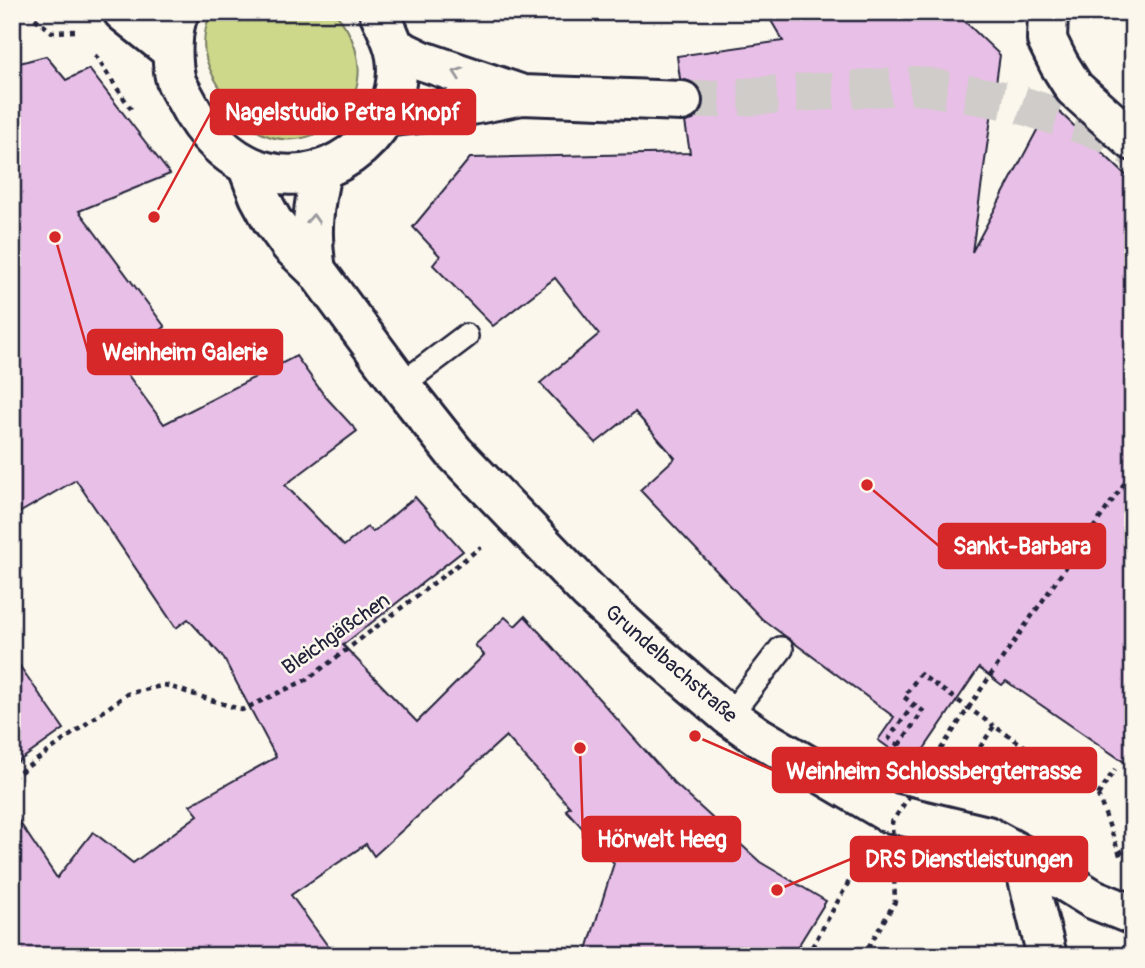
<svg xmlns="http://www.w3.org/2000/svg" width="1145" height="968" font-family="Pangolin,sans-serif">
	<style>
		.green { fill: #cdd88b; stroke: #787d63; stroke-width: 2 }
		.building { fill: #e8bfe6; stroke: #22223b; stroke-width: 2 }
		.lines { fill: none; stroke-linecap: round; stroke-linejoin: round }
		.secondary-tunnel { stroke: #d0ccc9; stroke-width: 38; stroke-dasharray: 38 19; stroke-linecap: butt }
		.lane-casing { stroke: #22223b; stroke-width: 28 }
		.street-casing { stroke: #22223b; stroke-width: 44 }
		.secondary-casing { stroke: #22223b; stroke-width: 44 }
		.path { stroke: #22223b; stroke-width: 4.5; stroke-dasharray: 5 5; stroke-linecap: butt }
		.lane { stroke: #fbf7ec; stroke-width: 23 }
		.street { stroke: #fbf7ec; stroke-width: 38 }
		.secondary { stroke: #fbf7ec; stroke-width: 38 }
		.path-bridge { stroke: #22223b; stroke-width: 4.5; stroke-dasharray: 5 5; stroke-linecap: butt }
		.oneway { stroke: #99979c }
		.labels { text-anchor: middle; dominant-baseline: central; stroke-width: 5; stroke-linejoin: round; paint-order: stroke }
		.street-label { font-size: 21px; fill: #22223b; stroke: #fbf7ec }
		.leader { fill: none; stroke: #d62828; stroke-width: 2.5 }
		.callout-dot { fill: #d62828; stroke: #fbf7ec; stroke-width: 2.5 }
		.callout { fill: #d62828; stroke: #d62828; stroke-width: 2.5 }
		.callout-label { font-size: 23px; text-anchor: middle; font-weight: bold; fill: #fff }
	</style>
	<rect width="100%" height="100%" fill="#fbf7ec"/>
	<filter id="ink" filterUnits="userSpaceOnUse"><feTurbulence type="fractalNoise" baseFrequency=".0143" numOctaves="2"/><feDisplacementMap in="SourceGraphic" scale="14" xChannelSelector="R" yChannelSelector="G"/><feConvolveMatrix kernelMatrix="1 2 1 2 8 2 1 2 1" color-interpolation-filters="sRGB"/></filter>
	<g filter="url(#ink)">
		<path class="green" d="M211,12H334C353,32 365,64 355,91C343,130 296,152 259,132C242,122 231,104 220,88C203,61 199,42 211,12Z"/>
		<path class="building" d="M766,12H955L1000,55L972,252L1051,104L1133,182V768L1006,681L1002,685L979,668L913,765L878,740L894,717L762,619L640,490L675,458L635,412L596,443L540,383L599,334L555,278L493,326L433,265L440,256L413,227L470,158L690,153L685,122L693,120L700,113L704,101L701,90L694,83L680,79L677,56L783,41Z
			M46,56L66,80L89,69L170,174L79,211L165,327L117,360L164,424L296,356L324,395L357,431L285,485L344,546L367,527L373,532L415,497L463,551L343,645L417,722L484,655L475,645L505,617L515,626L525,616L674,783L760,862L826,901L792,956H585L614,863L566,810L570,807L506,736L374,856L366,844L291,895L335,956H12V811L57,878L93,832L133,863L198,815L190,805L276,757L223,657L188,619L176,628L76,480L12,517V65Z
			M12,655L64,729L12,766Z"/>
		<g class="lines">
			<path class="secondary-tunnel" d="M682,101L916,85L1009,101L1101,131L1133,149"/>
			<g class="lane-casing">
				<path id="lane" d="M401,385L466,336
					M729,716L781,649"/>
			</g>
			<g class="street-casing">
				<path id="street" d="M123,12L172,51
					M1048,12L1047,40L1059,64L1074,88L1133,141
					M247,165L259,196L272,220L290,245L316,270L401,385L454,452L589,592L659,656L729,716L759,737L887,812L987,836L1022,855L1093,899L1133,915
					M316,270C310,233 313,205 322,169
					M1022,855L1047,956"/>
			</g>
			<g class="secondary-casing">
				<path id="secondary" d="M179,12C171,30 171,62 176,81C178,87 183,94 186,100C202,132 230,163 267,172C334,189 406,126 396,57C394,41 385,26 379,12
					M394,47L423,61L520,94
					M386,117L451,109L522,95L682,101"/>
			</g>
			<path class="path" d="M27,12L52,32L78,31
				M458,12L460,15V22
				M95,55L133,112
				M990,676L1133,471
				M914,704L889,738L928,768
				M899,745L923,711L904,697L920,674L994,726
				M12,778L127,694L165,685L242,710L308,679L481,547
				M958,781L994,726L1098,795L1121,858
				M1098,795L1115,769
				M1119,853L1133,845
				M807,956L865,853"/>
			<use href="#lane" class="lane"/>
			<use href="#street" class="street"/>
			<use href="#secondary" class="secondary"/>
			<path class="path-bridge" d="M863,956L895,902L892,822L990,676"/>
		</g>
		<defs><path id="oneway-chevron" d="M-2-3.5L2.5 0L-2 3.5" fill="none" stroke-width="1.6" stroke-linecap="round" stroke-linejoin="round" transform="scale(1.75)"/></defs>
		<g class="oneway">
			<use href="#oneway-chevron" transform="translate(458 73) rotate(-161)"/>
			<use href="#oneway-chevron" transform="translate(313 219) rotate(-87)"/>
		</g>
	</g>
	<g class="labels">
		<g class="street-label">
			<text transform="translate(336 634) rotate(-35)">Bleichgäßchen</text>
			<text transform="translate(671 664) rotate(41)">Grundelbachstraße</text>
		</g>
	</g>
	<path class="leader" d="M154 217L211 112M55 237L88 352M867 485L939 546M695 736L773 770M580 748L583 839M777 890L851 859"/>
	<g class="callout-dot">
		<circle cx="154" cy="217" r="7"/>
		<circle cx="55" cy="237" r="7"/>
		<circle cx="867" cy="485" r="7"/>
		<circle cx="695" cy="736" r="7"/>
		<circle cx="580" cy="748" r="7"/>
		<circle cx="777" cy="890" r="7"/>
	</g>
	<g class="callout">
		<rect x="211" y="90" width="264" height="44" rx="7"/>
		<rect x="88" y="330" width="194" height="44" rx="7"/>
		<rect x="939" y="524" width="166" height="44" rx="7"/>
		<rect x="773" y="748" width="323" height="44" rx="7"/>
		<rect x="583" y="817" width="157" height="44" rx="7"/>
		<rect x="851" y="837" width="236" height="44" rx="7"/>
	</g>
	<g class="callout-label">
		<text x="343" y="120">Nagelstudio Petra Knopf</text>
		<text x="185" y="360">Weinheim Galerie</text>
		<text x="1022" y="554">Sankt-Barbara</text>
		<text x="934" y="779">Weinheim Schlossbergterrasse</text>
		<text x="662" y="847">Hörwelt Heeg</text>
		<text x="969" y="867">DRS Dienstleistungen</text>
	</g>
	<rect width="1145" height="968" fill="none" stroke="#fbf7ec" stroke-width="42"/>
	<rect x="21" y="21" width="1103" height="926" fill="none" stroke="#22223b" stroke-width="2.5" filter="url(#ink)"/>
</svg>
